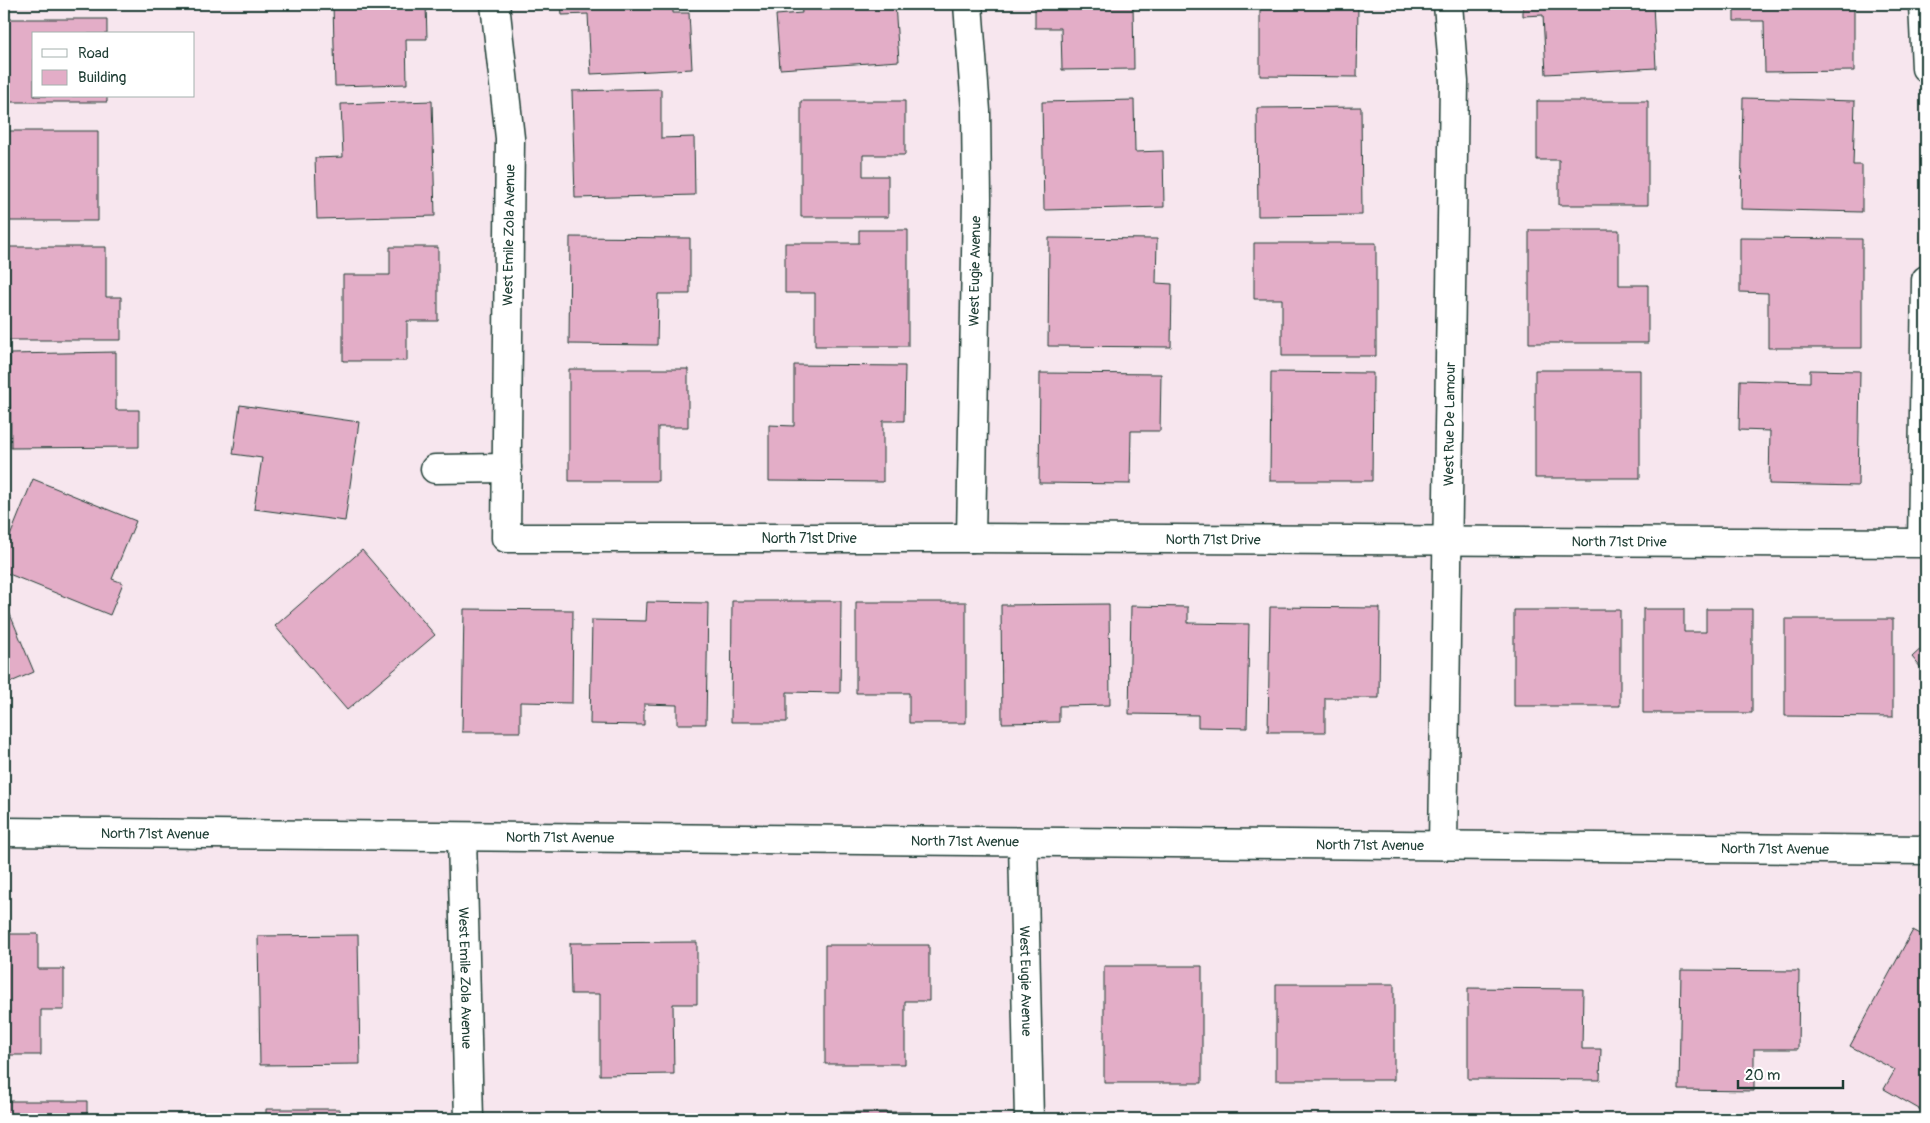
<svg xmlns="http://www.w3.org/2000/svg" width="1930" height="1123" font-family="Pangolin,sans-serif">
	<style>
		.building { fill: #e3adc7; stroke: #1f3d34 }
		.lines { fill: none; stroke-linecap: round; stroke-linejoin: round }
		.minor-casing { stroke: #1f3d34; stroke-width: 31 }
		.tertiary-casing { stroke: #1f3d34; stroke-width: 31 }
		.minor { stroke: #fff; stroke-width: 28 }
		.tertiary { stroke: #fff; stroke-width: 28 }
		.labels { text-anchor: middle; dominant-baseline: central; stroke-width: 4.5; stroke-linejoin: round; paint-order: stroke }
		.street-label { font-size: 14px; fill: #1f3d34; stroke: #fff }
	</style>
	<rect width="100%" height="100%" fill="#f7e6ee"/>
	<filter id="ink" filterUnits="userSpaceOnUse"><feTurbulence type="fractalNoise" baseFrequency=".02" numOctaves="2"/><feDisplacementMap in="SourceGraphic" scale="10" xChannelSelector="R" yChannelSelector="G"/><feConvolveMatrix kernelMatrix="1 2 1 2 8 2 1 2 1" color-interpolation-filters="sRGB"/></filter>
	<g filter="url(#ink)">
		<path class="building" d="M4,4H112V5H4Z
			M333,4H426L427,39H406L407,84L335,86Z
			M561,4H673V13H689L692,69L591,74L588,14L562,15Z
			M801,4H895L899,61L780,69L776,15L802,13Z
			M1035,4H1133L1134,69L1062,70L1061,28H1035Z
			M1260,4H1358L1357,77L1260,76Z
			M1523,4H1653L1656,68L1546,74L1543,15L1523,16Z
			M1734,4H1854V71L1765,72L1764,21H1734Z
			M4,19H107V34H34V96H107V102H4Z
			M661,89V138L694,137L695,195L575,198L572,91Z
			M1743,98L1855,101L1853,165H1862V212L1741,209Z
			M1134,100L1135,152L1163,151L1164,207L1044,210L1042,102Z
			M432,101L435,216L317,219L315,158L343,157L341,104Z
			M801,101H905V155H863V176H888V217H801Z
			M1537,101H1648V205H1559V160H1537Z
			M1361,107L1362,215L1258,216L1257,108Z
			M4,131H98V221H4Z
			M859,230H908V346H815V293H785V243H859Z
			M1529,230H1619V285H1648V343H1529Z
			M570,237L690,238V294H658L657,345L569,344Z
			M1049,238L1157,239L1156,283L1172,284L1171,347L1048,346Z
			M1740,238L1862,239V348H1768V293L1740,292Z
			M1254,243H1376V356H1282V299H1254Z
			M4,247H106V297H121V340H4Z
			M390,247H438V321H407V361H343V275H390Z
			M116,352V410H139V447L11,448L10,354Z
			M794,365L905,366L904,421H883V482L769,481V425L794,426Z
			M569,369H688V427H658V481H569Z
			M1535,370H1640V478H1535Z
			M1810,370L1860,371L1858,486L1769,484L1770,431L1739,430L1740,380L1810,382Z
			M1271,372L1373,373L1372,481H1270Z
			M1040,373L1161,374L1160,431H1131L1130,484L1039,483Z
			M240,405L359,422L345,521L254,509L262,458L233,454Z
			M33,479L136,521L112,579L123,583L110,615L4,572V551Z
			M362,550L435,635L347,710L275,626Z
			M4,600L34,672L4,685Z
			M732,601H841L840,693L787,692V722H731Z
			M647,602L708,603L706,724H677V705L644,704V725L590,724L592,620L646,621Z
			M856,602H966V723H909V693H856Z
			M1109,604L1110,705L1059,706V722L1002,723L1001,605Z
			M1131,606L1188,607V623L1249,624L1247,728L1198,727V715L1129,714Z
			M1270,607L1380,608L1379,698H1325V732H1268Z
			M464,609L573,610L572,703L520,702V732H462Z
			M1643,609H1684V632H1706V609H1752V713H1643Z
			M1514,610H1620V706H1514Z
			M1785,619H1893V717L1785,716Z
			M1926,644V674L1912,657Z
			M1913,930L1926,937V1113L1884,1089L1895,1070L1850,1046Z
			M4,934H38V969H64V1010H41V1055H4Z
			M358,935L360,1064L260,1065L258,936Z
			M697,942V1004H673L674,1074L600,1075V994H571L570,943Z
			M825,945H929V1001H905V1064H825Z
			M1104,966H1202V1083H1104Z
			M1681,970L1799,971L1798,1049H1754V1091L1679,1090Z
			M1276,984H1394V1080H1276Z
			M1468,988L1583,989L1582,1049H1601L1600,1080L1468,1079Z
			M4,1101H87V1119H4Z
			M266,1109H340V1119H266Z
			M838,1112H910V1119H838Z"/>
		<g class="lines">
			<g class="minor-casing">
				<g id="minor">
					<path id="s1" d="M495,4L510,138L506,538H971L1922,543L1926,280"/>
					<path d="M968,4L976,111L977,199L971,538"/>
					<path d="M1923,4L1926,68"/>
					<path d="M435,469L507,468"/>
					<path id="s2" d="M462,837L469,1119"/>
					<path id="s3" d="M1023,842L1029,1119"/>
					<path id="s4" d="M1443,845L1454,82L1448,4"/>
				</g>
			</g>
			<g class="tertiary-casing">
				<g id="tertiary">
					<path id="s5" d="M4,832L1926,850"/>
				</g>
			</g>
			<use href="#minor" class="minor"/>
			<use href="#tertiary" class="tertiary"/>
		</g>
	</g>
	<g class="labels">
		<g class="street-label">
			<text transform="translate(509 235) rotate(-89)">West Emile Zola Avenue</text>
			<text transform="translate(975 271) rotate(-89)">West Eugie Avenue</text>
			<text stroke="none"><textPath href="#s4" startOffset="421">West Rue De Lamour</textPath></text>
			<text stroke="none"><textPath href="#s1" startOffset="838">North 71st Drive</textPath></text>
			<text stroke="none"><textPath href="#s1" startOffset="1242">North 71st Drive</textPath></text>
			<text stroke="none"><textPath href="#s1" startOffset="1648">North 71st Drive</textPath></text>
			<text stroke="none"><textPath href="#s5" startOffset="151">North 71st Avenue</textPath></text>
			<text stroke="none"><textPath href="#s5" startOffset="556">North 71st Avenue</textPath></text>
			<text stroke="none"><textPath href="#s5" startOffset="961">North 71st Avenue</textPath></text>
			<text stroke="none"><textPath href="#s5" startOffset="1366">North 71st Avenue</textPath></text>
			<text stroke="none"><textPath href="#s5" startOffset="1771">North 71st Avenue</textPath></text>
			<text stroke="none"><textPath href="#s2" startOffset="141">West Emile Zola Avenue</textPath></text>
			<text stroke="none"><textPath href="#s3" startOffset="139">West Eugie Avenue</textPath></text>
		</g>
	</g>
	<rect width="1930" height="1123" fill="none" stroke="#fff" stroke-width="20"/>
	<rect x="10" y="10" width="1910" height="1103" fill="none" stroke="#1f3d34" stroke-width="2" filter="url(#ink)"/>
	<rect x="32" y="32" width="162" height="65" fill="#ffffff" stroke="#a5b1ae"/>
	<rect x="42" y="49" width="25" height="8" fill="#ffffff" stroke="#a5b1ae"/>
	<text x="78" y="58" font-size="15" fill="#1f3d34">Road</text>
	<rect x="42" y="70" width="25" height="15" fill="#e3adc7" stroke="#a5b1ae"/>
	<text x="78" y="82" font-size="15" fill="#1f3d34">Building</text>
	<path d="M1738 1080v8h105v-8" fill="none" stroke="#1f3d34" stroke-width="2.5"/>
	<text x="1745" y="1080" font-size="15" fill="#1f3d34" stroke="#ffffff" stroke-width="4" paint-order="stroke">20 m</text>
</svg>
